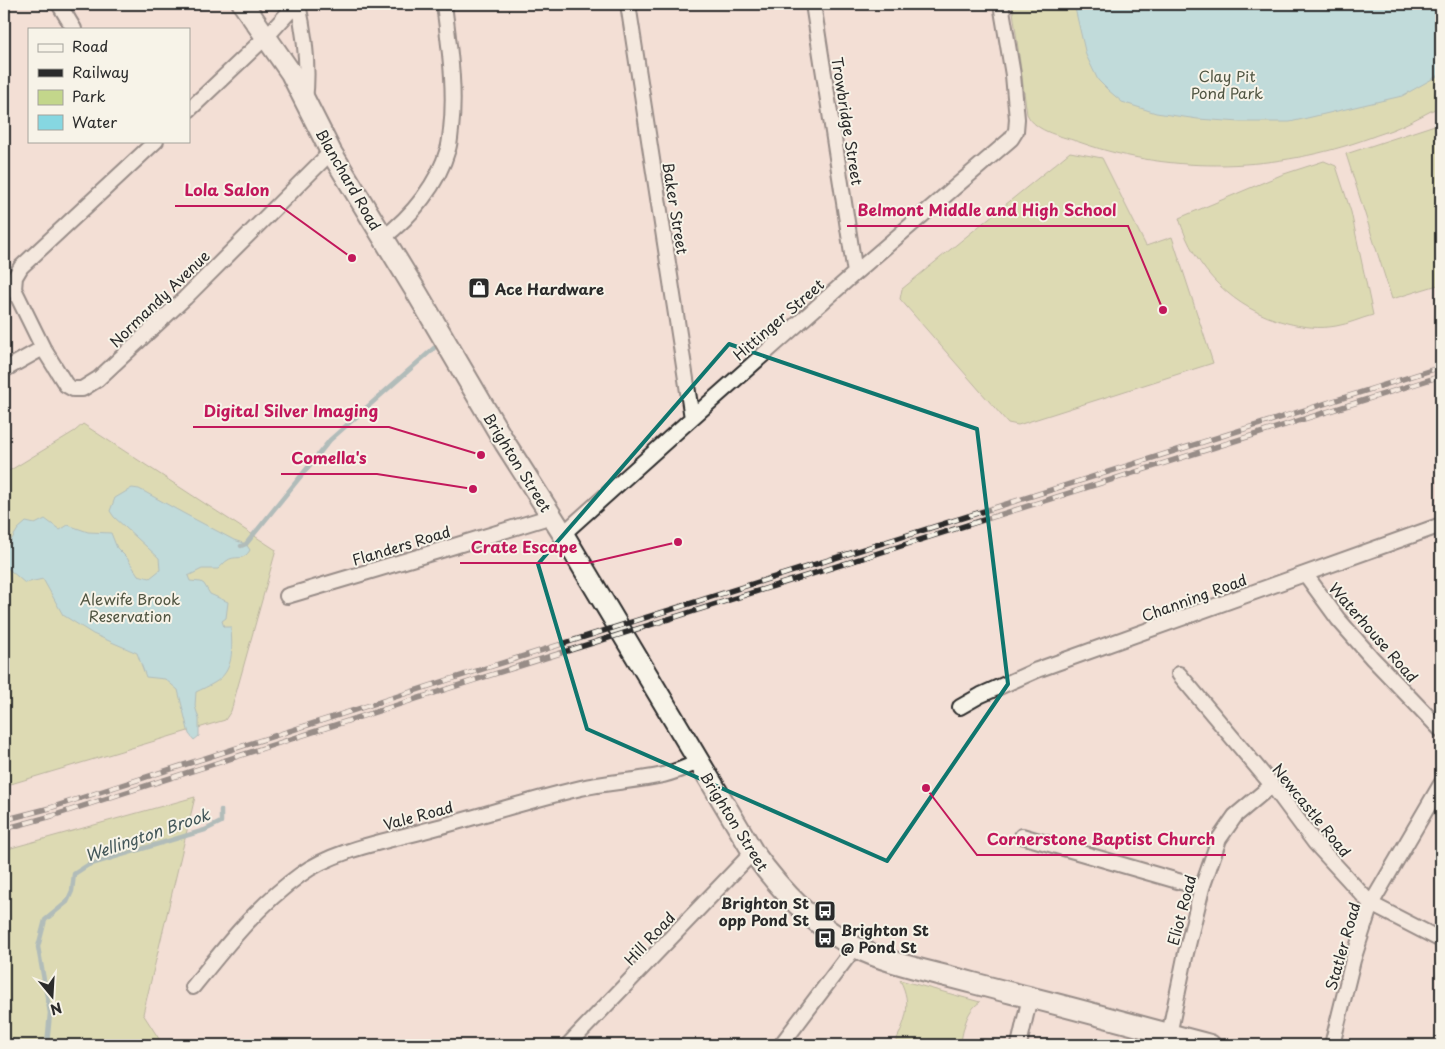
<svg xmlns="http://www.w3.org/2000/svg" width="1445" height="1049" font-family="'Playpen Sans',sans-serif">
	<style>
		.green { fill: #c3d68b; stroke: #77805b }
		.water { fill: #86d7e1; stroke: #629298 }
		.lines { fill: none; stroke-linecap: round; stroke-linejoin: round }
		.stream { stroke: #629298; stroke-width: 4.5 }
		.street-casing { stroke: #2b2b2b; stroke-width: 18 }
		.secondary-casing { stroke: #2b2b2b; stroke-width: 24 }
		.street { stroke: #f7f3e8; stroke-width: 14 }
		.secondary { stroke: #f7f3e8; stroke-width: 20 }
		.rail-casing { stroke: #2b2b2b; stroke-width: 5.5 }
		.rail { stroke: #f7f3e8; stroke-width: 4; stroke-dasharray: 11; stroke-linecap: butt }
		.marked { fill: none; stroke: #0f766e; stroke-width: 4; stroke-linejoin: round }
		.labels { text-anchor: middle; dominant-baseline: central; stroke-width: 4; stroke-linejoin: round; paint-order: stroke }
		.park-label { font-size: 15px; fill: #515643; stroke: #f7f3e8 }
		.street-label { font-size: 15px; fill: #2b2b2b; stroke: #f7f3e8 }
		.poi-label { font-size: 15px; font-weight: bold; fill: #2b2b2b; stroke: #f7f3e8; text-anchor: start }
		.water-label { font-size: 16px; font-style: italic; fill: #425658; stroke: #f7f3e8 }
		.leader { fill: none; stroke: #c2185b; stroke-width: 2 }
		.callout-dot { fill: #c2185b; stroke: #f7f3e8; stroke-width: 2 }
		.callout-label { font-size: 16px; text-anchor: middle; font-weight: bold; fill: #c2185b; stroke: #f7f3e8; stroke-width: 4; stroke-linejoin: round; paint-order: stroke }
	</style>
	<rect width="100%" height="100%" fill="#f3dfd6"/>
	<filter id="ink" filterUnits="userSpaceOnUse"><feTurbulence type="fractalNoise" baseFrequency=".02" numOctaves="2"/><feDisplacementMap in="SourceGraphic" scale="10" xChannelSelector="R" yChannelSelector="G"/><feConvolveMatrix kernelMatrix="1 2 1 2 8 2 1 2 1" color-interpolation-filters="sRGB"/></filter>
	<g filter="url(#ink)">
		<path class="green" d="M1012,4H1441V106C1428,112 1415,120 1401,126C1391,131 1379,134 1369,138C1278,171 1174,175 1082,143C1063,136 1036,133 1027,114Z
			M1441,123V284L1392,299L1346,154Z
			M1070,152L1102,158L1146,246L1172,237L1213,363L1018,425L1008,423L900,299L902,289Z
			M1324,161L1336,166L1351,212L1373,315C1361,318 1349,324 1336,326C1320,329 1302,327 1287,323C1234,310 1194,269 1179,218L1281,175Z
			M83,424L276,550L231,711L225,720L4,786V474L75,431Z
			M195,797L143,1014L163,1045H4V850Z
			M900,980L980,1002C965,1012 964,1029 960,1045H894C905,1022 913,1005 900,980Z"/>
		<path class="water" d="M1074,4H1441V74L1402,96L1290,122H1240L1198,119L1156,113L1122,102L1108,90L1098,80L1086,55Z
			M132,488L139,489L145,492L183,513L234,540L246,544L250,550C243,562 236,555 228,560C224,562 222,566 218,569H202L188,576L190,581L201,582L204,584L210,594L228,602L226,618L222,621L224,627H231C232,648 235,671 214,683C209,686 202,689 196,692L195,706L199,719V736L194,740L189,734L178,690L165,679L146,677L137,653L93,634L63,615L43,579L25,583L4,565V552L18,529L26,522L35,524L45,519L60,530L68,525L88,532L111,533L117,548L127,558L138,575L150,578L160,570L159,558L114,517L110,511L115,498Z"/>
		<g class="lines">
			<path class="stream" d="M241,546L246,544L330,440L434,348
				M47,1045L50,1013L38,947L45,920L67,902L72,891L74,874L88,865L205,830L221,822V810"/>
			<g class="street-casing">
				<path id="street" d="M59,4L74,29
					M298,4C305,35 309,68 305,101
					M628,4L692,418
					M813,4L855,273
					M189,110L269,34L290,11L295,4
					M383,238C412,216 438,184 448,149C450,143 450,137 451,130C456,88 449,46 444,4
					M43,348L14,289L15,277L21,267L156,141
					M4,370L43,348L66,385L73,389H82L98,379L185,298L331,152
					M563,534L692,418L855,273L1011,139L1016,131L1017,119L1013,75L1001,4
					M1306,575L1338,619L1372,658L1441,730
					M287,596L438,551L552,516
					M1179,674L1272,785L1315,843L1371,904L1441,940
					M960,707L981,695L1037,670L1441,525
					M1022,836L1202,888
					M193,987C225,947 258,905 300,875C335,849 389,841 431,829C481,816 530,800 581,788C608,782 636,781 663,775C675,772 687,767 698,762
					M1169,1035L1185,957L1202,888L1219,839L1235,816L1272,785
					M568,1045L753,852
					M781,1045L855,947
					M1019,1045L1030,997
					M1332,1045L1353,960L1371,904L1441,784"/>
			</g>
			<g class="secondary-casing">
				<path id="secondary" d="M243,4L291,73L331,152L417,293L505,443L563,534L753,852C780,890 813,925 855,947C881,960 910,967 938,974C963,980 987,987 1012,993C1078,1009 1144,1028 1210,1045"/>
			</g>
			<use href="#street" class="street"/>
			<use href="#secondary" class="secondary"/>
			<g class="rail-casing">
				<path id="rail" d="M4,820L50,808L451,679L1441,367
					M4,829L52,816L475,680L1441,376"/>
			</g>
			<use href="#rail" class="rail"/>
		</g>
	</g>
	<path d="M0 0H1445V1049H0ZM729,344L977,429L1008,684L887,861L587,729L538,564Z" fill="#f3dfd6" fill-opacity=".55" fill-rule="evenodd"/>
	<path class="marked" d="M729,344L977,429L1008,684L887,861L587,729L538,564Z"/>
	<defs>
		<g id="shop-square" transform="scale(1.125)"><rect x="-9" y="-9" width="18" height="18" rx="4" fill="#2b2b2b" stroke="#f7f3e8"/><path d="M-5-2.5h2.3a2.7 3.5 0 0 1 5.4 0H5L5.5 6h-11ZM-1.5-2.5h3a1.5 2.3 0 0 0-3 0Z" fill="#fff"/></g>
		<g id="bus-square" transform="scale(1.125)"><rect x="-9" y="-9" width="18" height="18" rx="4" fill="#2b2b2b" stroke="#f7f3e8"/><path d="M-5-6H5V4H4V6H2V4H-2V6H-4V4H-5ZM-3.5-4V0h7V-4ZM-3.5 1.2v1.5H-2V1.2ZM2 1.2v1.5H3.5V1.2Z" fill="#fff"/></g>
	</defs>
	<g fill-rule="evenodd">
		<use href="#shop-square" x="479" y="288"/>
		<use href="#bus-square" x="825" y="911"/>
		<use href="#bus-square" x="825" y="938"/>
	</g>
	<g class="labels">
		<g class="park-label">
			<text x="1227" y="75">Clay Pit<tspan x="1227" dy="17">Pond Park</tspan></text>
			<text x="130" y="598">Alewife Brook<tspan x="130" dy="17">Reservation</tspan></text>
		</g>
		<g class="street-label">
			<text transform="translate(848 121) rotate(81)">Trowbridge Street</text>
			<text transform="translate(349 179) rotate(60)">Blanchard Road</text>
			<text transform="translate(676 208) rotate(81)">Baker Street</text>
			<text transform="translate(159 298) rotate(-44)">Normandy Avenue</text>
			<text transform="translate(778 319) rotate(-41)">Hittinger Street</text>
			<text transform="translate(518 462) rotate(58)">Brighton Street</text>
			<text transform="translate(401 545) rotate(-17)">Flanders Road</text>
			<text transform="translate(1194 597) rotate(-20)">Channing Road</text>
			<text transform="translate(1374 632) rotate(49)">Waterhouse Road</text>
			<text transform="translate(1312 810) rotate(51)">Newcastle Road</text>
			<text transform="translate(418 815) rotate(-15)">Vale Road</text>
			<text transform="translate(735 821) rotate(58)">Brighton Street</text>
			<text transform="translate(1181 910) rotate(-75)">Eliot Road</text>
			<text transform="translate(649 938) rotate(-47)">Hill Road</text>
			<text transform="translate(1342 946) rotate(-74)">Statler Road</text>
		</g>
		<g class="poi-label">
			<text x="495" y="288">Ace Hardware</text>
			<text x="809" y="902" text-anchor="end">Brighton St<tspan x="809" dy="17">opp Pond St</tspan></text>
			<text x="841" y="929">Brighton St<tspan x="841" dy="17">@ Pond St</tspan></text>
		</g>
		<g class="water-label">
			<text transform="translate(147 834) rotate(-19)">Wellington Brook</text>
		</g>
	</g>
	<path class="leader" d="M352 258L280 206H175M1163 310L1128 226H847M481 455L389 427H193M473 489L377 474H281M678 542L588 563H460M926 788L977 855H1226"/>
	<g class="callout-dot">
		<circle cx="352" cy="258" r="5"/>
		<circle cx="1163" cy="310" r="5"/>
		<circle cx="481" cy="455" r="5"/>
		<circle cx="473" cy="489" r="5"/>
		<circle cx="678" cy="542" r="5"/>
		<circle cx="926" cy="788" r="5"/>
	</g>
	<g class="callout-label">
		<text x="227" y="196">Lola Salon</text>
		<text x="987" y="216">Belmont Middle and High School</text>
		<text x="291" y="417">Digital Silver Imaging</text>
		<text x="329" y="464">Comella's</text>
		<text x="524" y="553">Crate Escape</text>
		<text x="1101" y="845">Cornerstone Baptist Church</text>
	</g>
	<rect width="1445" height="1049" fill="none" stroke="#f7f3e8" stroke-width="20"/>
	<rect x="10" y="10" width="1425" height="1029" fill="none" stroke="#2b2b2b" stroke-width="2" filter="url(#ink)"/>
	<rect x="28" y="28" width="162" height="115" fill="#f7f3e8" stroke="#a5a39c"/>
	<rect x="38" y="44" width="25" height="8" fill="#f7f3e8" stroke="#a5a39c"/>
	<text x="72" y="52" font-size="15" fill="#2b2b2b">Road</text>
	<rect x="38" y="69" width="25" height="8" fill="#2b2b2b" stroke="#a5a39c"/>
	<text x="72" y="78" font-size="15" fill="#2b2b2b">Railway</text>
	<rect x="38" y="90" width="25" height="15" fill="#c3d68b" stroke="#a5a39c"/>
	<text x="72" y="102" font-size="15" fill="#2b2b2b">Park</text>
	<rect x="38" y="115" width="25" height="15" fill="#86d7e1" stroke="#a5a39c"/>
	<text x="72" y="128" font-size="15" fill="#2b2b2b">Water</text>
	<g transform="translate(52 996) rotate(162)" stroke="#f7f3e8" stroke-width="4" paint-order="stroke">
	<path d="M0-4L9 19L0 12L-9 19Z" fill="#2b2b2b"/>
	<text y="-8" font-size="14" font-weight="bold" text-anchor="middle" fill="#2b2b2b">N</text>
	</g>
</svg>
